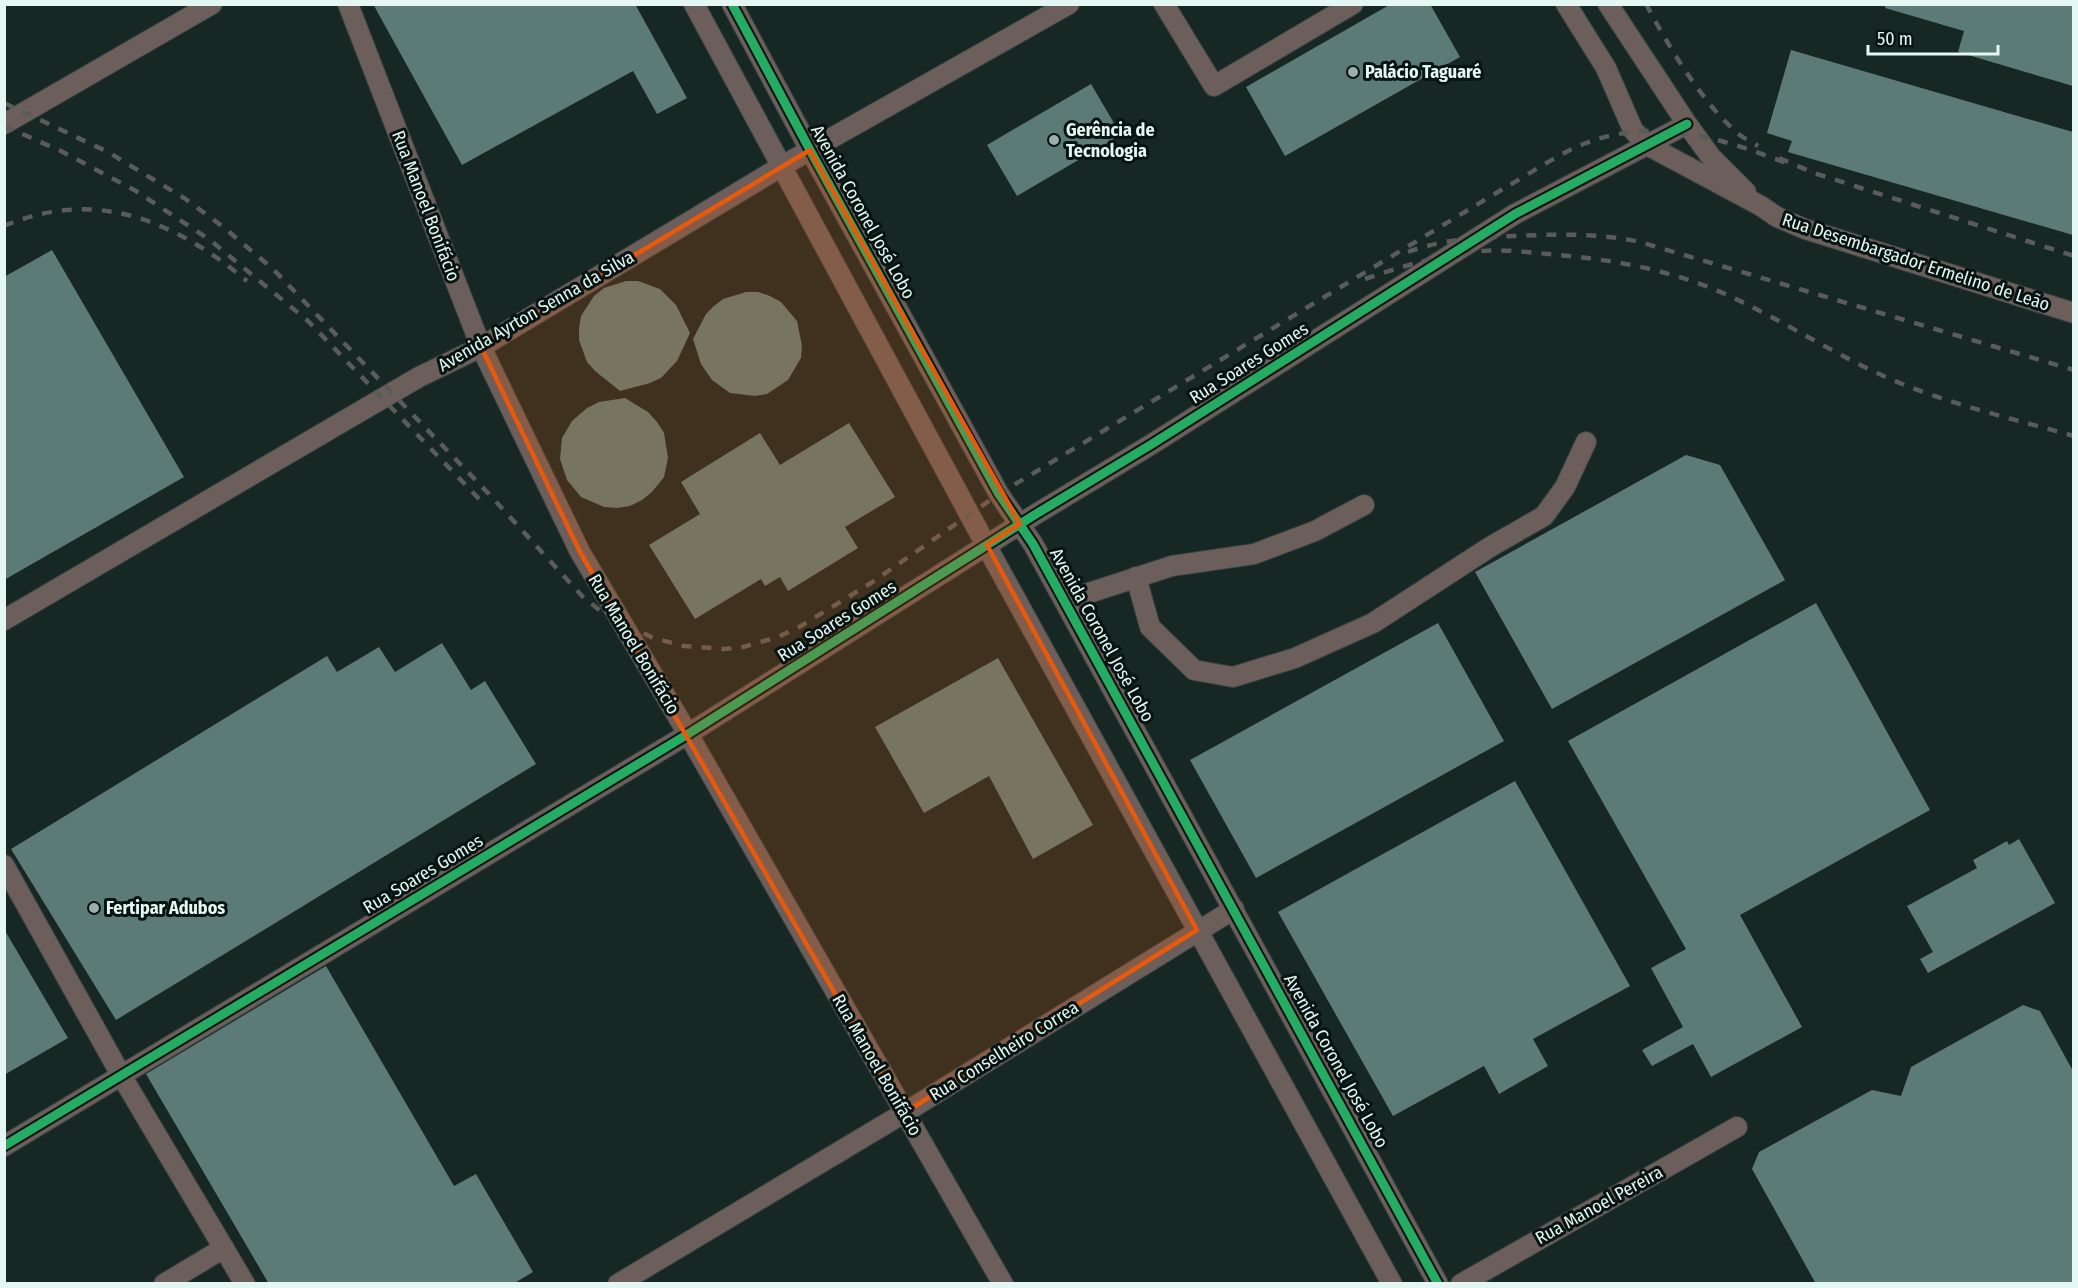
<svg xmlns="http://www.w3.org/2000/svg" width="2078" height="1288" font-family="'Fira Sans Condensed',sans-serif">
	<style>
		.building { fill: #5c7b76 }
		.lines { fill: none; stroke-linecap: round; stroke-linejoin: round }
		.minor-casing { stroke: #354240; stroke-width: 22 }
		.minor { stroke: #6c5e5b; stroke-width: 20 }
		.rail { stroke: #595c5a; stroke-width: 4.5; stroke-dasharray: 10 10; stroke-linecap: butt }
		.cycleway-casing { stroke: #071411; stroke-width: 13 }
		.cycleway { stroke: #26ab63; stroke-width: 9 }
		.marked { fill: #e8590c; fill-opacity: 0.2; stroke: #e8590c; stroke-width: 4.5; stroke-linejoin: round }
		.poi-dot { fill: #9daeab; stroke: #071411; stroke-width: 2 }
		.labels { text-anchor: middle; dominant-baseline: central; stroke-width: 6; stroke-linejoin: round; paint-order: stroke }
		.poi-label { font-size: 18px; font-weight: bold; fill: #e5f7f3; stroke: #071411; text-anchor: start }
		.street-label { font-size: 18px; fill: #e5f7f3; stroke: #071411 }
	</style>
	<rect width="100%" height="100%" fill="#162724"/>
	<path class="building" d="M373,4H635L687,98L657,114L633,71L462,165Z
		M1391,4H1430L1460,57L1285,156L1246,87Z
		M1886,4H2073V86L1958,52L1964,31L1885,8Z
		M1791,50L2073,132V235L1788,152L1792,141L1767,133Z
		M1091,84L1121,135L1017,196L987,145Z
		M52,250L184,477L4,580V277Z
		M626,281H638L660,289L676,305L690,333L677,361L661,378L650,383L620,391L595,371L587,362L579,340V328L581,316L594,296L604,288Z
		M746,292H758L770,296L781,302L797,321L802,346L801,358L788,380L767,394L755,396L730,393L712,380L701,364L693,339L706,314L714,306L723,299Z
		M625,398L648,412L657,422L664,433L668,458L664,477L652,492L642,500L630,506L617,508L604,507L581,497L567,480L560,459L562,438L572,421L587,408L599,402Z
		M849,423L895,497L845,527L858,548L788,591L780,577L765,586L761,579L695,619L649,545L700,514L681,482L760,433L780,465Z
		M1686,455L1720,465L1785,580L1552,709L1475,572Z
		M1816,603L1930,810L1740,915L1802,1027L1711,1077L1693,1044L1652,1066L1642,1050L1683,1027L1651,968L1686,949L1568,741Z
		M1438,623L1504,741L1256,878L1190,760Z
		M442,643L471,690L485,681L536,764L116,1020L11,849L327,656L337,672L379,647L395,672Z
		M998,658L1093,825L1033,859L989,776L924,813L875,727Z
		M1515,781L1630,986L1533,1039L1548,1066L1499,1094L1484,1066L1393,1116L1278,912Z
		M2019,839L2055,903L1928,973L1920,959L1933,952L1907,906L1977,868L1973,860L2007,841L2009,845Z
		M4,929L68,1038L4,1075Z
		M326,966L454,1186L476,1174L533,1272L513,1284H269L146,1074Z
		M2023,1005L2040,1011L2073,1071V1284H1816L1752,1169L1759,1152L1872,1090L1901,1096L1911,1067Z"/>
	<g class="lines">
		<g class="minor-casing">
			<path id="minor" d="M348,4L481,347L580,552L688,734L1003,1284
				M694,4L986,545L1392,1284
				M732,4L810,150L999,494L1033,544L1438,1284
				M1164,4L1214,86L1353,4
				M1566,4L1606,68L1633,130L1647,145L1761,206L1777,217L1805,229L2074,313
				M1608,4L1687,124L1711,157L1746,192
				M4,124L212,4
				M1136,577L1150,627L1194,670L1233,677L1295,658L1373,623L1490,547L1544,516L1565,487L1586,442
				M1064,601L1172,566L1254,554L1315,531L1364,505
				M4,620L419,377L481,347L782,166L1069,4
				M4,865L121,1075L245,1284
				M4,1146L688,734L1036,514L1152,444L1515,214L1687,124
				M164,1284L224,1248
				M618,1284L904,1113L1234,909
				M1461,1284L1737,1127"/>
		</g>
		<use href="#minor" class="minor"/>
		<path class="rail" d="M1646,4C1669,47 1699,98 1735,131C1741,137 1750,141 1758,146
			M4,103L108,152L184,198L222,226L273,269L488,493L583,597L602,612L653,638L684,646L724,649L743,647L778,637L801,626L871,583L999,494L1506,187C1530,174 1561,152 1586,143C1653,117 1722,138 1786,163
			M4,126L61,151L136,191L210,240L308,321L482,502
			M1779,158L1814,173L2074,256
			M4,226C96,187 175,221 247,281
			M1408,252C1443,239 1480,237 1516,236C1558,234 1599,233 1640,242L2074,370
			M1365,279C1402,266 1441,255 1480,251C1502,249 1526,252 1548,254C1609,259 1669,269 1725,294C1783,320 1836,356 1895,381C1952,405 2014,419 2074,436"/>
		<g class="cycleway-casing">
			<path id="cycleway" d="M732,4L810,150L999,494L1033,544L1438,1284
				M4,1146L688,734L1036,514L1152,444L1515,214L1687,124"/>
		</g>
		<use href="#cycleway" class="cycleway"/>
	</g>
	<path class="marked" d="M810,150L1020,524L987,545L1197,930L904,1113L580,552L481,347Z"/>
	<g class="poi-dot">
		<circle cx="1353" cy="72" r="6"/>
		<circle cx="1054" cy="140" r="6"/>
		<circle cx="94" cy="908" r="6"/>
	</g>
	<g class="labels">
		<g class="poi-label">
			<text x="1365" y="72">Palácio Taguaré</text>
			<text x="1066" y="130">Gerência de<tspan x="1066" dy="21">Tecnologia</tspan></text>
			<text x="106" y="908">Fertipar Adubos</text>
		</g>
		<g class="street-label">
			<text transform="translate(426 206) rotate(69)">Rua Manoel Bonifácio</text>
			<text transform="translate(863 212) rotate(61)">Avenida Coronel José Lobo</text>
			<text transform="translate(1916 262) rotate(18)">Rua Desembargador Ermelino de Leão</text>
			<text transform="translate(536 311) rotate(-30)">Avenida Ayrton Senna da Silva</text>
			<text transform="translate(1249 363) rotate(-32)">Rua Soares Gomes</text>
			<text transform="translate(837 621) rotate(-32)">Rua Soares Gomes</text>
			<text transform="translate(1102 635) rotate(61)">Avenida Coronel José Lobo</text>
			<text transform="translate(634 644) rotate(59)">Rua Manoel Bonifácio</text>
			<text transform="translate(423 874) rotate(-31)">Rua Soares Gomes</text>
			<text transform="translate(1004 1051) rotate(-32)">Rua Conselheiro Correa</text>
			<text transform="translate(1336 1061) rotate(61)">Avenida Coronel José Lobo</text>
			<text transform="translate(877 1065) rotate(60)">Rua Manoel Bonifácio</text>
			<text transform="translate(1599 1205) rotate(-29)">Rua Manoel Pereira</text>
		</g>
	</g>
	<rect width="2078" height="1288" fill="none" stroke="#e5f7f3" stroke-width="12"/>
	<path d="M1868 45v9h130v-9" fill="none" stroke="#e5f7f3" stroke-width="3"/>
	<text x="1877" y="45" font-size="18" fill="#e5f7f3" stroke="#071411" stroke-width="4.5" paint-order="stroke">50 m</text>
</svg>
